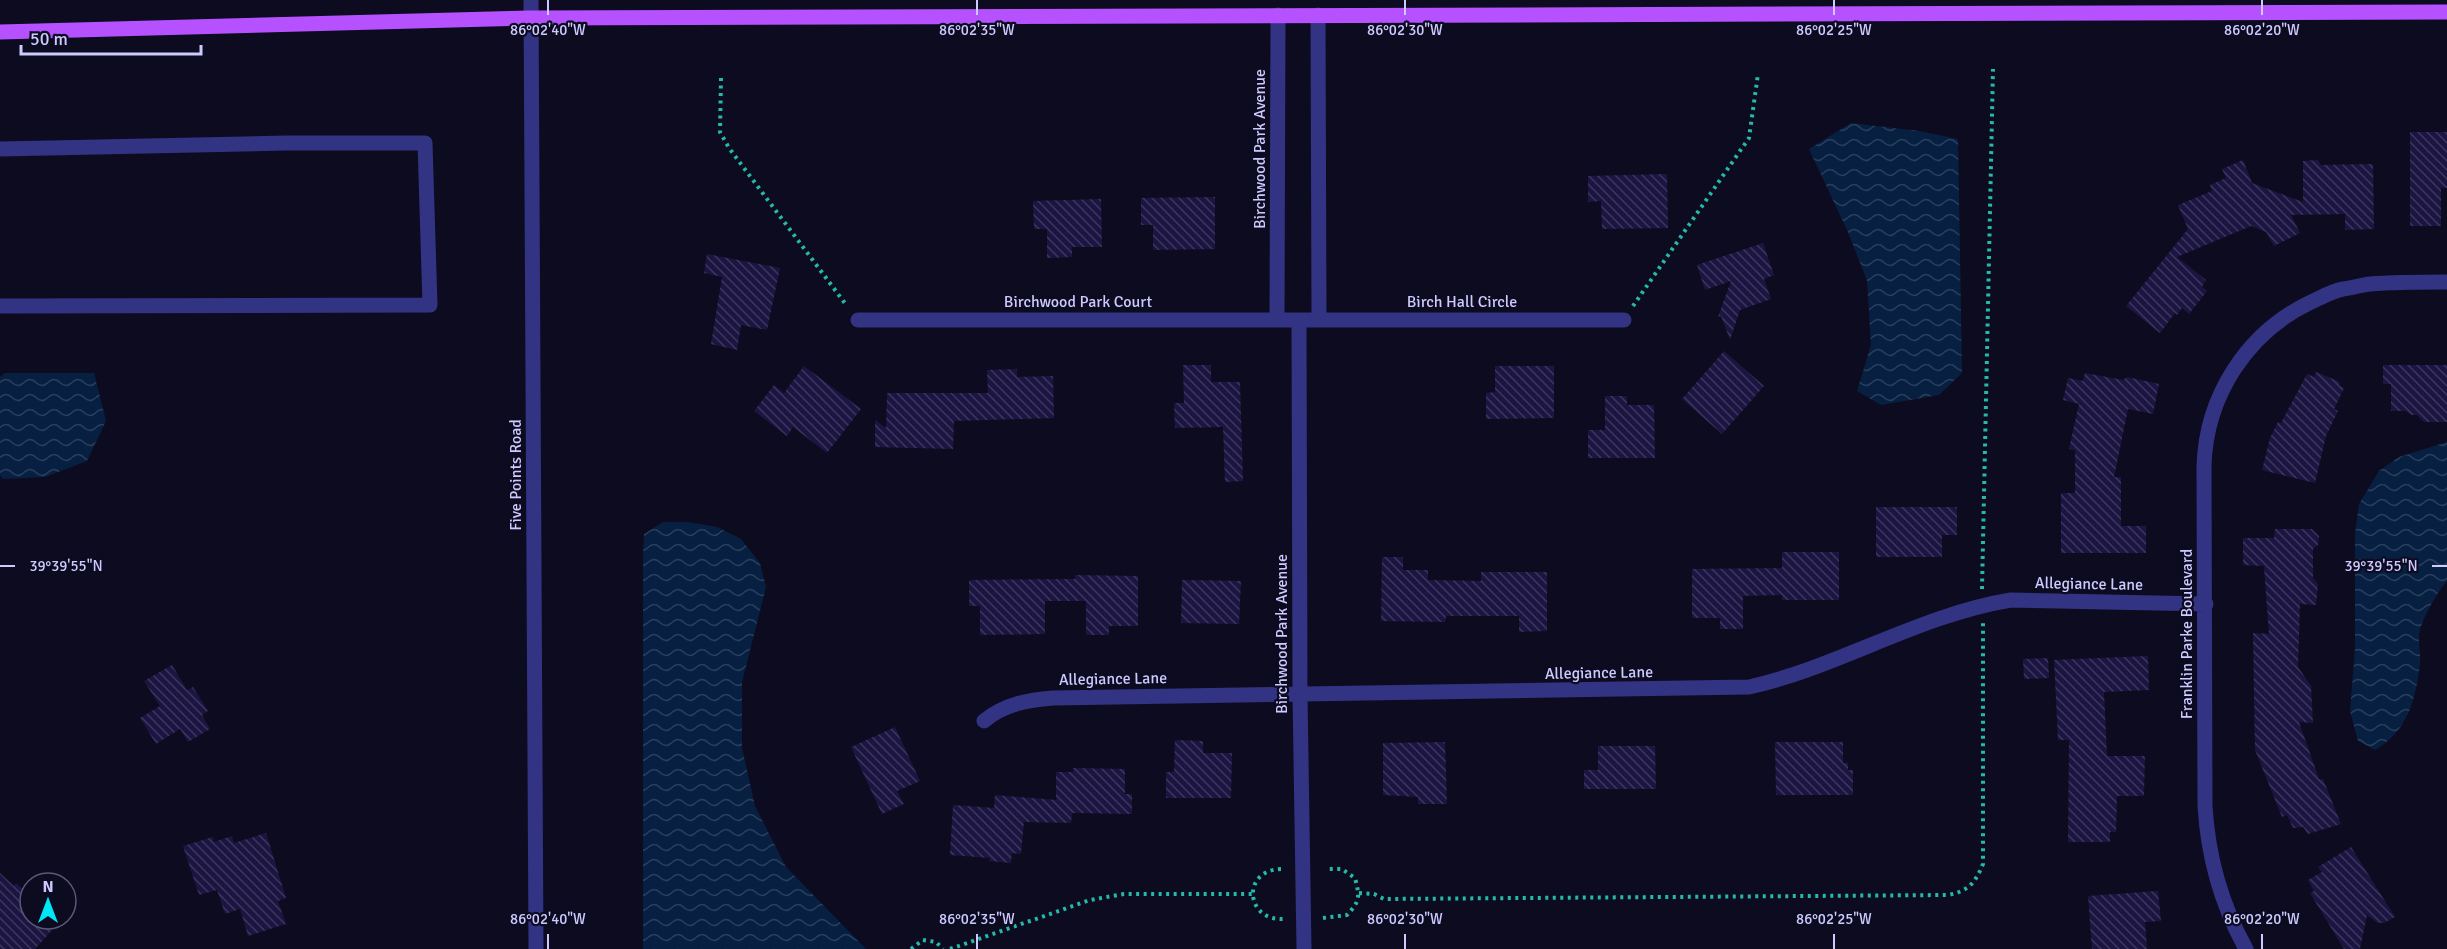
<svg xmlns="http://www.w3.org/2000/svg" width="2447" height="949" font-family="Signika,sans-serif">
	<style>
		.water { fill: url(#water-waves) }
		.building { fill: url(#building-back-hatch) }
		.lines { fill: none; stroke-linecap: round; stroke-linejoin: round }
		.path { stroke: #24b9a8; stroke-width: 4; stroke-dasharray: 3 4.5; stroke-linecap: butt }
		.minor { stroke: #323383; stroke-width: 15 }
		.major { stroke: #b551ff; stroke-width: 15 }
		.ticks { fill: none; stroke: #cdcaff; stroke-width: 2 }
		.labels { text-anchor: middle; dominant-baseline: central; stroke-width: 4.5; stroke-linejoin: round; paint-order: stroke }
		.street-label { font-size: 16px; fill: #cdcaff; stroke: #0d0b20 }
		.ticks-label { font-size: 15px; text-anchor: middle; fill: #cdcaff; stroke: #0d0b20; stroke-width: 4.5; stroke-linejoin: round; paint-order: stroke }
	</style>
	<defs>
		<pattern id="water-waves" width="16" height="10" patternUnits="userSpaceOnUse" patternTransform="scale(1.5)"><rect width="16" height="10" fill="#072042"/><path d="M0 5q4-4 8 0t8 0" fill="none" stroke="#2a3f5e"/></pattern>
		<pattern id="building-back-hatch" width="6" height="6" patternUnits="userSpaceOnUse" patternTransform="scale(1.5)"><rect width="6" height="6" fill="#1c1542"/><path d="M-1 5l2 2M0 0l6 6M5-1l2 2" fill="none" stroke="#3c365e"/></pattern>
	</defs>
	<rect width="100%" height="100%" fill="#0d0b20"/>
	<path class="water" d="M1851,123L1919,131L1958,139L1962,373L1939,395L1881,405L1857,391L1871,345L1867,280L1847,230L1809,149Z
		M5,373H94L106,421L87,461L45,477L3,479L0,475V377Z
		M2447,442V581C2438,591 2423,617 2420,630C2417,640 2421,652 2420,663C2416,699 2408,731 2375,750L2358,741L2350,711L2355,649V534L2359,504L2379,471L2399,457Z
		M663,522H688L717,527L741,539L760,563L766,587L742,682V748L755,806L786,867L866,949H643V556L644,534Z"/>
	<path class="building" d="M2410,132H2447V188H2441V226H2410Z
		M2243,160L2252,183L2303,202V161L2318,160L2321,165L2373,164L2374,229L2345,230V214L2291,215L2300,233L2274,246L2266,232L2251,226L2177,257L2206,280L2202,287L2207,291L2189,314L2182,308L2177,315L2175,313L2160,333L2126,306L2188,229L2178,205L2212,191L2210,185L2226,178L2222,169Z
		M1667,174L1668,228L1602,229L1601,201L1588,202V176Z
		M1215,197V249L1153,250V225H1141V198Z
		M1101,199L1102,247H1072V257L1047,258V229H1034L1033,201Z
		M1763,243L1774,275L1764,279L1771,299L1740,310L1730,340L1721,316L1718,317L1731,281L1705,290L1697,265Z
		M707,254L780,268L767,330L741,325L737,350L711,344L722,277L704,273Z
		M1724,351L1764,386L1722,434L1682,399Z
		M1183,365H1211V382H1240L1243,481L1225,482L1223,427L1175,428L1174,403H1184Z
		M2383,365H2447V422H2424L2417,415H2411L2406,411H2391V384H2383Z
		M804,366L861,409L827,453L793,427L787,436L754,411L774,385L784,393Z
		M1495,366H1554V418L1486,419V393L1495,392Z
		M1017,369V377L1053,376L1054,418L954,421L953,449L875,447V420L886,428L887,393H988L987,370Z
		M2316,372L2340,382L2339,385L2344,388L2334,409L2338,411L2326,436L2315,483L2262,470L2270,438L2278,422L2281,423L2307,374L2314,377Z
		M2085,373L2123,380L2127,377L2159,384L2153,414L2128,409L2114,477H2121V526H2146V553H2061V493H2075V450L2069,449L2079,404L2063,400L2068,378L2083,381Z
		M1605,396H1627V405H1654L1655,458H1588V430H1605Z
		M1876,507H1957V535H1942V557H1876Z
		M2275,529H2312L2319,536L2318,545L2313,549V578L2318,584L2316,605L2300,604L2298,667L2311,686L2313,723L2299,722L2319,779H2323L2341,824L2308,834L2303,827L2293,828L2287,815L2282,817L2255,750L2253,633L2269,634L2264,566L2243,565V538H2274Z
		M1782,552H1839V600H1782V595L1743,596V629H1720V618H1692V569L1782,568Z
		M1382,557H1403V570H1428V580L1481,581V572H1547V631L1519,632V616H1446L1445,622L1381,621Z
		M1075,575L1138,576V626H1109V635H1086V601H1045V634L980,635V606H969V580L1075,579Z
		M1182,580L1241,581L1239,624L1181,623Z
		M2148,656L2149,690L2104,692L2107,756H2145L2144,796H2117L2116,832H2110V842H2068L2069,740H2058L2054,660Z
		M2048,658L2049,678L2024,679L2023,659Z
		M172,665L187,690L193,687L208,711L202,715L210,729L188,742L180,729L156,744L140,718L160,706L144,681Z
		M895,727L920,781L897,791L904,804L882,814L851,747Z
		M1175,740L1203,741V753H1232L1231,798H1166V772H1174Z
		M1445,742L1447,804H1418V797L1383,795V743Z
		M1775,742H1843V763H1848V770H1853V795H1776Z
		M1598,746H1655L1656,789H1584V770H1598Z
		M1073,768L1125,769V794H1132V814L1072,813L1071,823L1024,822L1021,854L1012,853L1011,863L989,861L990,858L950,855L953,805L994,808L995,795L1056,800V772H1073Z
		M266,833L286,898L278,901L286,924L248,936L240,909L225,914L217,890L199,895L183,846L213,837L214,842L232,836L234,843Z
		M2351,847L2395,917L2384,923H2378L2367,915L2360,949H2344L2310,893L2314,891L2308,880L2322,872L2318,867Z
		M0,873L14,886L16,883L30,895V919H62L35,949H0Z
		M2158,891L2161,921L2145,922L2147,949H2092L2088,896Z"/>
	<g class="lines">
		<path class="path" d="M721,78L720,132L729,148L847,306
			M1633,306L1749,138L1758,74
			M1982,589L1993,69
			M1281,869C1241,870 1245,922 1285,919
			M1359,893L1374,894L1384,899L1948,895C1969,891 1975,883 1983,864V623
			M1323,918L1347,915C1360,901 1360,897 1355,878L1342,869H1329
			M911,949L923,940L936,942L943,949
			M950,949L1090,900L1124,894H1252"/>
		<path class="minor" d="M531,0L536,949
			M1318,15L1319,320
			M0,149L286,143H425L430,305L0,306
			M858,320H1624
			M1277,320L1278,15
			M1299,320L1300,695L1304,949
			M984,721C1004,704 1028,700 1053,698L1749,687C1839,667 1919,615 2011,600L2206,604
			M2246,949C2221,904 2208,857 2205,806L2204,466C2206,396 2247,333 2309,303C2320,298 2332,291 2343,289C2352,288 2361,285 2370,284C2395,282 2421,282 2447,282"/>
		<path class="major" d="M0,32L531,18L2447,12"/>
	</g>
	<path class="ticks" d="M548,0V15M977,0V15M1405,0V15M1834,0V15M2262,0V15M0,566H15M2432,566H2447M548,934V949M977,934V949M1405,934V949M1834,934V949M2262,934V949"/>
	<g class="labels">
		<g class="street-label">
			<text transform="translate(1260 149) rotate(-90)">Birchwood Park Avenue</text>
			<text x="1078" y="302">Birchwood Park Court</text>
			<text x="1462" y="302">Birch Hall Circle</text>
			<text transform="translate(516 475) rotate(-90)">Five Points Road</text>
			<text transform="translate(2089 584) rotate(1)">Allegiance Lane</text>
			<text transform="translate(1282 634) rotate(-90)">Birchwood Park Avenue</text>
			<text transform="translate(2187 634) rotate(-90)">Franklin Parke Boulevard</text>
			<text transform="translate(1599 673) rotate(-1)">Allegiance Lane</text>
			<text transform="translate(1113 679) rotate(-1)">Allegiance Lane</text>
		</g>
	</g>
	<g class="ticks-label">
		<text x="548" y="35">86°02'40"W</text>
		<text x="977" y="35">86°02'35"W</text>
		<text x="1405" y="35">86°02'30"W</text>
		<text x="1834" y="35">86°02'25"W</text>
		<text x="2262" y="35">86°02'20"W</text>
		<text x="66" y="571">39°39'55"N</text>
		<text x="2381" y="571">39°39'55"N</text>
		<text x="548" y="924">86°02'40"W</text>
		<text x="977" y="924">86°02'35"W</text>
		<text x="1405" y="924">86°02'30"W</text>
		<text x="1834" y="924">86°02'25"W</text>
		<text x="2262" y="924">86°02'20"W</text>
	</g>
	<g transform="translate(48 901)"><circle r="28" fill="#0d0b20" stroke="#5a5779" stroke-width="1.5"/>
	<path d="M0-4.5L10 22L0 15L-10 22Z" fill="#00e8f5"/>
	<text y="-9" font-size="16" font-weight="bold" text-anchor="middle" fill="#cdcaff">N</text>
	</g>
	<path d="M21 45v9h180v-9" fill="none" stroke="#cdcaff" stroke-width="3"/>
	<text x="30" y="45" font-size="18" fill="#cdcaff" stroke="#0d0b20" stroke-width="4.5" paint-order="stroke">50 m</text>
</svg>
